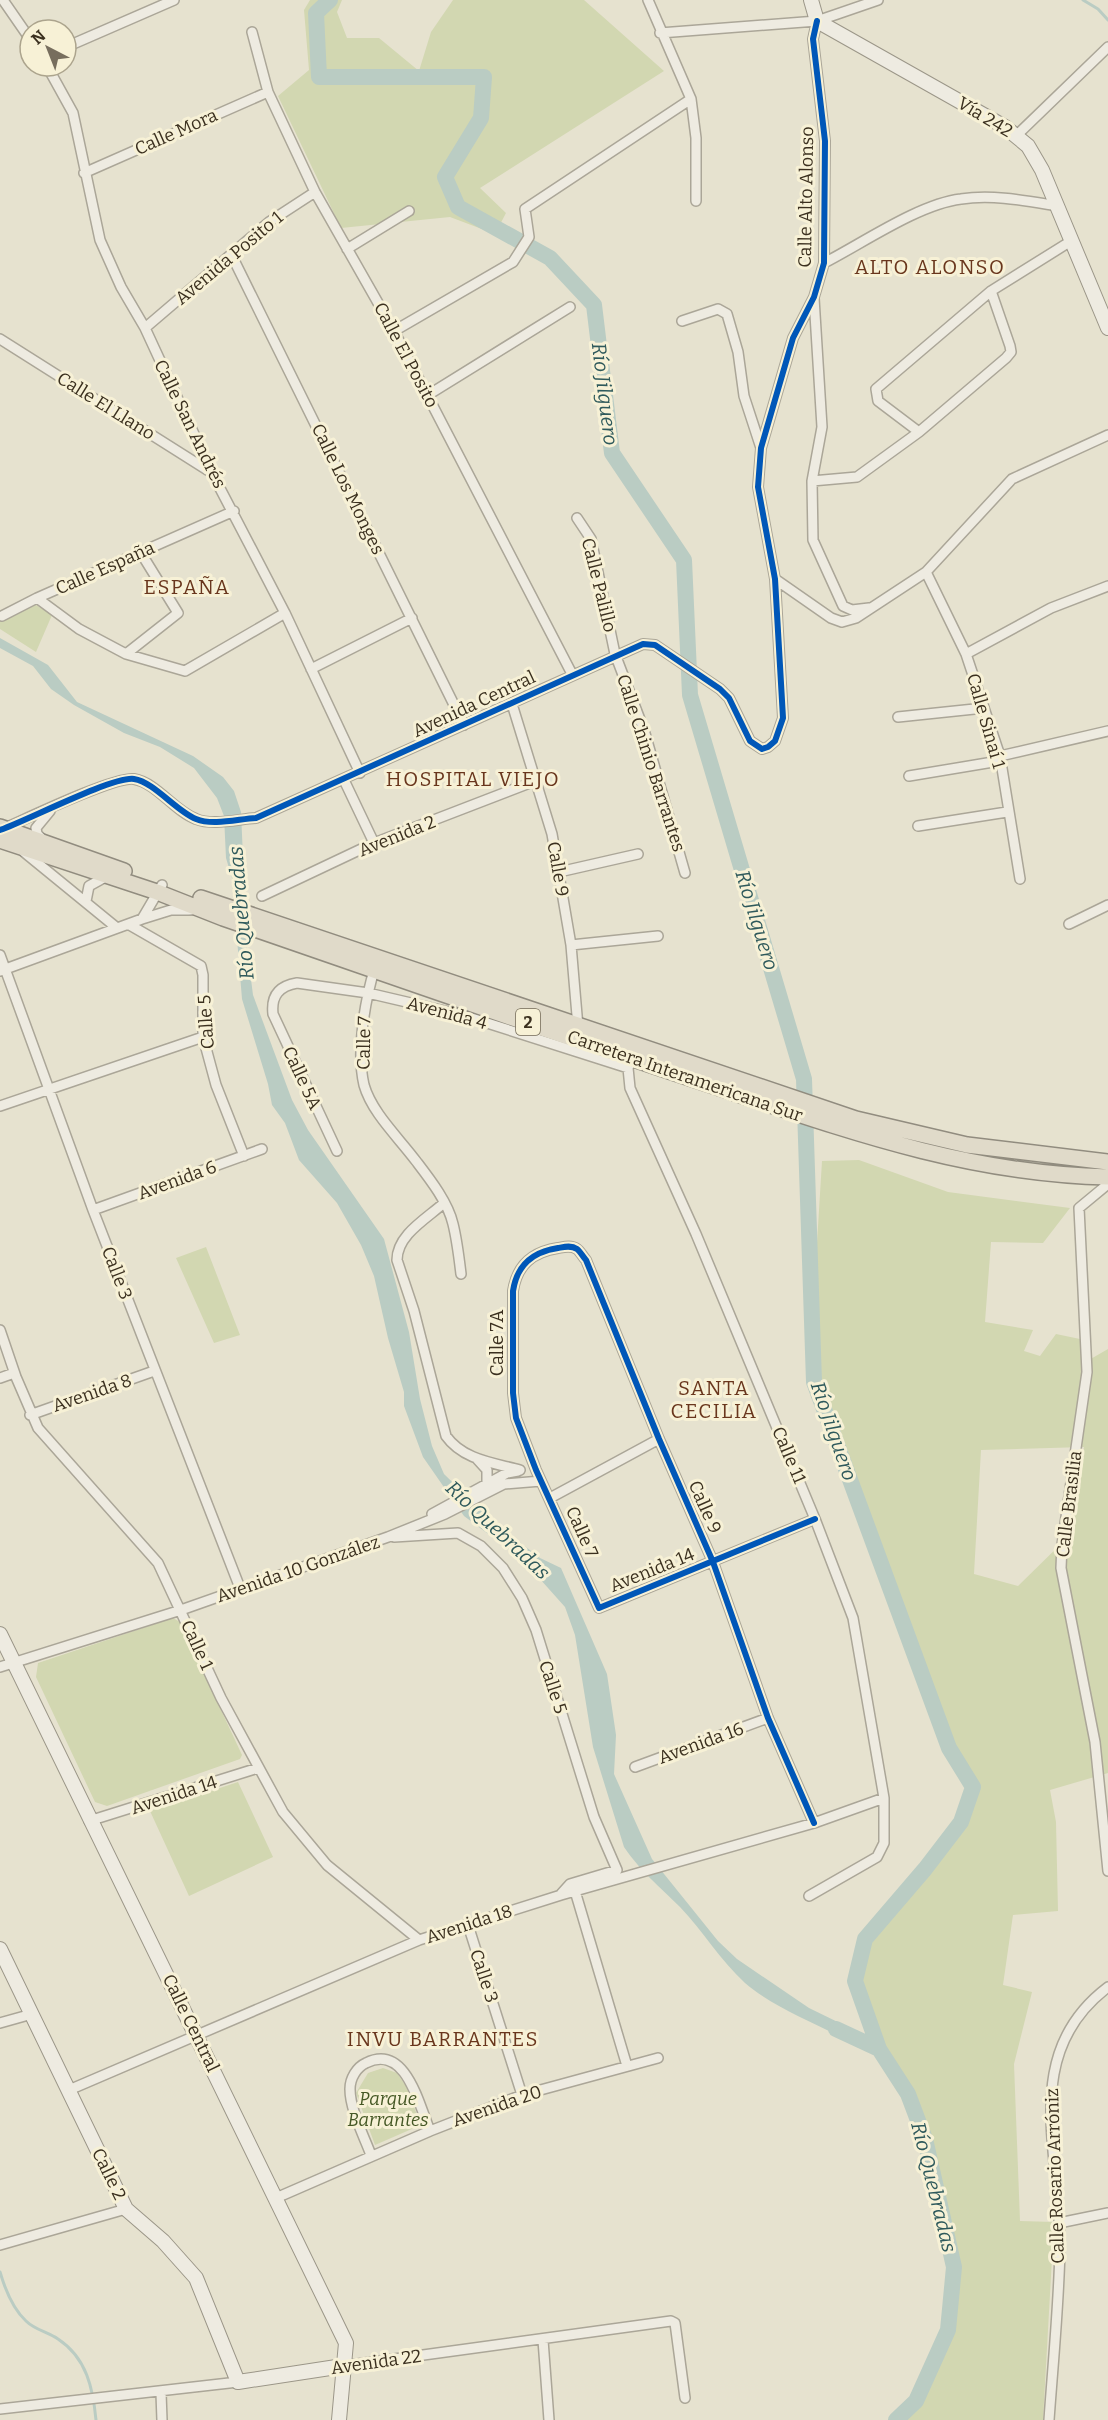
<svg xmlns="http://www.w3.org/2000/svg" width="1108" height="2420" font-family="Bitter,serif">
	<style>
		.green { fill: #d2d7b1; fill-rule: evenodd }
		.water { fill: #baccc3 }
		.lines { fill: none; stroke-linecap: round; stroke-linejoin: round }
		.stream { stroke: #baccc3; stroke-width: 3 }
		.river { stroke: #baccc3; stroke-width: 16 }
		.minor-casing { stroke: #aba698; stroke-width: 12 }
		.secondary-casing { stroke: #9b9688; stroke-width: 16 }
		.trunk-casing { stroke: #918c7f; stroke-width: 18 }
		.minor { stroke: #eeebe1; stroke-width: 9 }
		.secondary { stroke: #eeebe1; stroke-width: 14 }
		.trunk { stroke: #e0dac9; stroke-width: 15 }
		.cycleway-casing { stroke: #f7f1d6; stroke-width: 10 }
		.cycleway { stroke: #0057b8; stroke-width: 6 }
		.labels { text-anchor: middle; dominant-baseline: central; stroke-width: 6; stroke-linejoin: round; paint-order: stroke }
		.shield { fill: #f7f1d6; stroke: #736a56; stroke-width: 1.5 }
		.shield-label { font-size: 16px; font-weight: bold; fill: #3b301f }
		.street-label { font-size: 18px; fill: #3b301f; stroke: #f7f1d6 }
		.park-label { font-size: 18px; font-style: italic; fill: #455825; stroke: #f7f1d6 }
		.neighbourhood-label { font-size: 20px; letter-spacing: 1.5px; fill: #69361d; stroke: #f7f1d6 }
		.water-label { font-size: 20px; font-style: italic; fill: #2e595b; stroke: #f7f1d6 }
	</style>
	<rect width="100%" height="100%" fill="#e6e2cf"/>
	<path class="green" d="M310,0H342L337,12L347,38H379L419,71L431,32L453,0H584L664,71L480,188L506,213L495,234L450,217L341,228L278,96L309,70L304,10Z
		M36,605L52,615L36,652L0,629V620Z
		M859,1160L948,1192L1070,1208L1043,1243L991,1242L985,1322L1033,1330L1024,1351L1040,1356L1056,1334L1080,1339L1082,1364L1108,1349V1773L1050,1790L1056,1822L1058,1911L1013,1915L1003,1985L1032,1992L1014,2064L1020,2221L1054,2222L1043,2420H896L916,2401L948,2330L954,2267L925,2139L908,2094L879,2049L855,1981L863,1949L959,1824L973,1787L949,1748L814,1382L812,1325L822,1161ZM1084,1447L1071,1534L1018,1586L974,1574L981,1450Z
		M206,1247L240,1335L214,1343L176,1258Z
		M173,1618L180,1622L242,1755L240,1759L107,1806L95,1802L36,1677L38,1663Z
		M238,1782L273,1857L189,1896L150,1811Z
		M383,2068L397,2073L406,2086L421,2125L375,2145L356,2093L368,2073Z"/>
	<path class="water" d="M0,638L48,665L77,702L193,756L223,777L234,791L241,812L247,948L253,995L292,1100L308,1130L384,1239L409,1332L420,1399L432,1446L444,1474L489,1518L540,1558L561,1568L607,1674L616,1735L614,1774L652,1859L718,1941L737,1959L809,2008L850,2028L854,2039H845C812,2022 773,2007 745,1983C720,1960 703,1931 680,1907C658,1885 642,1873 624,1847L593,1747L575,1635L565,1607L523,1560L464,1516L423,1457L404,1406V1392L388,1338L374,1276L361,1245L337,1203L299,1160L285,1123L272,1105L268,1084L242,999L232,878L226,858L224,816L217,798L194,768L160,747L124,733L74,705L51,689L33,666L0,648Z"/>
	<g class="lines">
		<path class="stream" d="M1083,0L1098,9L1108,20
			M0,2272C5,2289 13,2309 26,2321C35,2330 48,2332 58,2339C87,2358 93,2389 96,2420"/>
		<path class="river" d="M330,0L316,13L319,77H484L481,118L445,177L458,207L550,258L594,305L612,453L684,560L690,695L804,1079L814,1382L949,1748L973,1787L961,1822L925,1869L865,1939L855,1981L879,2049
			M836,2029L879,2049L908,2094L925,2139L954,2267L948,2330L916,2401L896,2420"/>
		<g class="minor-casing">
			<path id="minor" d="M3,0L30,39
				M648,0L691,99L696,138V201
				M252,32L268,92L315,192L394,331L572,674
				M660,33L817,21L878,0
				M66,47L174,0
				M47,66L73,113L100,240L121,287L145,328L212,473L285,613L360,773
				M1017,135L1108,47
				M84,173L268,92
				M347,249L409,211
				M231,254L464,725
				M824,263C863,243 919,204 961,199C993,194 1027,201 1058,206
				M814,298L822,427L812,481L813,540L843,606L852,610L869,608
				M682,321L718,309L727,314L738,352L744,396L761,448
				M145,328L269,222L315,192
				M394,331L513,262L529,237L525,209L691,99
				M0,339L212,473
				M428,395L570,307
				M919,432L878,401L876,389L991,291L1071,241
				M812,481L857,477L919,432L1006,358L1011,352L1010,346L991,291
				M234,511L37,598L79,629L126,654L185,671L285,613
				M577,518L591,539L615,654L644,730L685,873
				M926,572L966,654L1000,756L1020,879
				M775,579L831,618L842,622L856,618L926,572L1012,479L1108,435
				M2,616L37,598
				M126,654L178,613L141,553
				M966,654L1051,608L1108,586
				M311,669L412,618
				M512,704L552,834L571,945L578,1027
				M898,717L984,708
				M1000,756L1108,731
				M909,776L999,761
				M344,780L374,843
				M918,826L1007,812
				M5,828C28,818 115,776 134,779C157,783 174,811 196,819C213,826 238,819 256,818L643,644L655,645L720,689L729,698L750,741L762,749L768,747L775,741L783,718L775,579L758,487L761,448L793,338L814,297L824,263L825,141L813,39L817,21
				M43,840L37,834L36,828L50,811
				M24,852L117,928
				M559,872L638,854
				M262,896L374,843L535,781
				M86,901L89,886L107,876
				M142,919L162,885
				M128,924L201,966L203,975V1037L216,1085L244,1156
				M1069,924L1108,905
				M571,945L658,936
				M0,955L93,1210L240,1588
				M375,967C365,1000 356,1051 364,1085C372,1113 399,1138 416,1161C429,1178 448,1202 453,1224C457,1240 459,1257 461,1274
				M0,971L142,919L171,910H191
				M632,1059L628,1068L630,1088L696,1234L815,1519L853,1618L884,1798V1843L877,1857L809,1896
				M0,1106L203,1037
				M337,1151L273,1014C271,996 279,986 297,983L368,993L462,1015L628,1068
				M1108,1184L1079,1208L1087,1372L1062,1545L1061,1568L1095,1742L1108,1871
				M444,1203C426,1219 397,1235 397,1260L414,1311L446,1436C463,1460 494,1463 520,1470
				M93,1210L262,1149
				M0,1330L16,1377L38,1428L158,1563L221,1698L283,1812L327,1865L419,1940
				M0,1378L14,1373
				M30,1415L154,1371
				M477,1459L487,1470V1484
				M550,1498L659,1439
				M432,1514L507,1473L518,1471
				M394,1537L458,1533L481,1546L503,1568L522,1598L536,1630L594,1817L617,1870L570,1884L561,1894
				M0,1667L181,1610L388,1537L445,1514L504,1484L541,1481
				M635,1767L768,1718
				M89,1821L258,1768
				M814,1823L768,1718L713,1562L659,1439L586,1260C583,1257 580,1251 577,1249C571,1245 564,1247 558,1248C532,1252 517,1265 513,1291V1393L516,1418L536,1470L599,1608L815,1519
				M575,1891L627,2066
				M468,1925L522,2095
				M0,2023L32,2014
				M69,2090L419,1940L561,1895L814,1823L884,1798
				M371,2155C364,2136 350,2110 350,2089C350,2078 357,2067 366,2063C406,2043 419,2105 430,2131
				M276,2198L430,2131L522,2095L658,2058
				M1059,2223L1108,2213
				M0,2245L126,2209
				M543,2340L549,2420
				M343,2366L671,2321L675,2323L685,2398
				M161,2393L162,2420
				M0,2409L238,2382
				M1049,2420C1053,2363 1059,2304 1060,2247C1061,2153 1019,2054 1108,1987"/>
		</g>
		<g class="secondary-casing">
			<path id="secondary" d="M811,0L817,21L1005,127L1028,146L1042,170L1108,328
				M0,1634L346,2343L339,2420
				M0,1949L126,2209L163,2241L196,2278L238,2382L343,2366"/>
		</g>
		<g class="trunk-casing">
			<path id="trunk" d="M0,827L124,871
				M0,840L157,892L223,918C383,973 542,1029 702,1082C838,1127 963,1174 1108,1177
				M201,898L856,1119L967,1145L1108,1162"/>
		</g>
		<use href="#minor" class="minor"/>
		<use href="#secondary" class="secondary"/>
		<use href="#trunk" class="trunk"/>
		<g class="cycleway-casing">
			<path id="cycleway" d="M0,830C26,821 113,776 134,779C154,782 176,811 196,819C213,826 238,819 256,818L643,644L655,645L720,689L729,698L750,741L762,749L768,747L775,741L783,718L775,579L758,487L761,448L793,338L814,297L824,263L825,141L813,39L817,21
				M814,1823L768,1718L713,1562L659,1439L586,1260C583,1257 580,1251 577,1249C571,1245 564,1247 558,1248C532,1252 517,1265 513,1291V1393L516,1418L536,1470L599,1608L815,1519"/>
		</g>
		<use href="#cycleway" class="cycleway"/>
	</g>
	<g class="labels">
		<rect class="shield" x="516" y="1009" width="24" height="26" rx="4.5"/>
		<g class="shield-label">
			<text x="528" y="1022">2</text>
		</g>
		<g class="street-label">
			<text transform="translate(985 117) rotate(31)">Vía 242</text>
			<text transform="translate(176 132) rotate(-24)">Calle Mora</text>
			<text transform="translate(806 197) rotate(-89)">Calle Alto Alonso</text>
			<text transform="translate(229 258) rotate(-40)">Avenida Posito 1</text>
			<text transform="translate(406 355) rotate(62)">Calle El Posito</text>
			<text transform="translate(106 406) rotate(32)">Calle El Llano</text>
			<text transform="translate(190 424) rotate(64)">Calle San Andrés</text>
			<text transform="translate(348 489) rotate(64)">Calle Los Monges</text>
			<text transform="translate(105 568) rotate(-24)">Calle España</text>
			<text transform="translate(599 585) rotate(76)">Calle Palillo</text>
			<text transform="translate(474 704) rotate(-25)">Avenida Central</text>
			<text transform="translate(986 721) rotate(74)">Calle Sinaí 1</text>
			<text transform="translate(651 763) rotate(72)">Calle Chinio Barrantes</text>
			<text transform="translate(397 836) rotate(-22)">Avenida 2</text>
			<text transform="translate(558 869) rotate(80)">Calle 9</text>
			<text transform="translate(447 1013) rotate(15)">Avenida 4</text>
			<text transform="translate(206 1022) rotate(-94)">Calle 5</text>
			<text transform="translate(364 1043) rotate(-89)">Calle 7</text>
			<text transform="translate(685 1076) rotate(19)">Carretera Interamericana Sur</text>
			<text transform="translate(302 1078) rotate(65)">Calle 5A</text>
			<text transform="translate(177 1180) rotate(-20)">Avenida 6</text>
			<text transform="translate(117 1273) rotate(69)">Calle 3</text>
			<text transform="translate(497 1343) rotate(-90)">Calle 7A</text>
			<text transform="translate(92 1393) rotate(-19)">Avenida 8</text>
			<text transform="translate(789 1455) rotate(67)">Calle 11</text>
			<text transform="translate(1069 1504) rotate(-83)">Calle Brasilia</text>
			<text transform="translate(705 1507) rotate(66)">Calle 9</text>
			<text transform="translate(582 1532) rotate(66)">Calle 7</text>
			<text transform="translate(298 1569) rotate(-19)">Avenida 10 González</text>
			<text transform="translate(652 1570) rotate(-22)">Avenida 14</text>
			<text transform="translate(197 1645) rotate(65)">Calle 1</text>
			<text transform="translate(553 1687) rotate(72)">Calle 5</text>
			<text transform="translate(701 1743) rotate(-20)">Avenida 16</text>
			<text transform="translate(174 1795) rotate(-18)">Avenida 14</text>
			<text transform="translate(469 1924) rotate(-18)">Avenida 18</text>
			<text transform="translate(484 1976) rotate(72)">Calle 3</text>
			<text transform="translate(191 2023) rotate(64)">Calle Central</text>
			<text transform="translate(497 2106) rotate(-19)">Avenida 20</text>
			<text transform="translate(109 2174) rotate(64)">Calle 2</text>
			<text transform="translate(1055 2176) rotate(-92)">Calle Rosario Arróniz</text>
			<text transform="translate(376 2362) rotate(-8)">Avenida 22</text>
		</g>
		<g class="park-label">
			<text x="388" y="2099">Parque<tspan x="388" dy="21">Barrantes</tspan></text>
		</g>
		<g class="neighbourhood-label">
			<text x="930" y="267">ALTO ALONSO</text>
			<text x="187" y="587">ESPAÑA</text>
			<text x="473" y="779">HOSPITAL VIEJO</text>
			<text x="714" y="1388">SANTA<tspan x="714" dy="23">CECILIA</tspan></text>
			<text x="443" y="2039">INVU BARRANTES</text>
		</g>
		<g class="water-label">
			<text transform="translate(605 394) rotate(83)">Río Jilguero</text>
			<text transform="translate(241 913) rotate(-95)">Río Quebradas</text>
			<text transform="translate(757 920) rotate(73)">Río Jilguero</text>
			<text transform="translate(834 1431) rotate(71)">Río Jilguero</text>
			<text transform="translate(498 1530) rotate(43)">Río Quebradas</text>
			<text transform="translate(934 2187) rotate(76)">Río Quebradas</text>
		</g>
	</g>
	<g transform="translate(48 48) rotate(318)"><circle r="28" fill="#f7f1d6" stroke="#aca48d" stroke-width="1.5"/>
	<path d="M0-4.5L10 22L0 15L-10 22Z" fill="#776e5d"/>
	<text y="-9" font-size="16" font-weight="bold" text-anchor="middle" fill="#3b301f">N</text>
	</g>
</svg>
